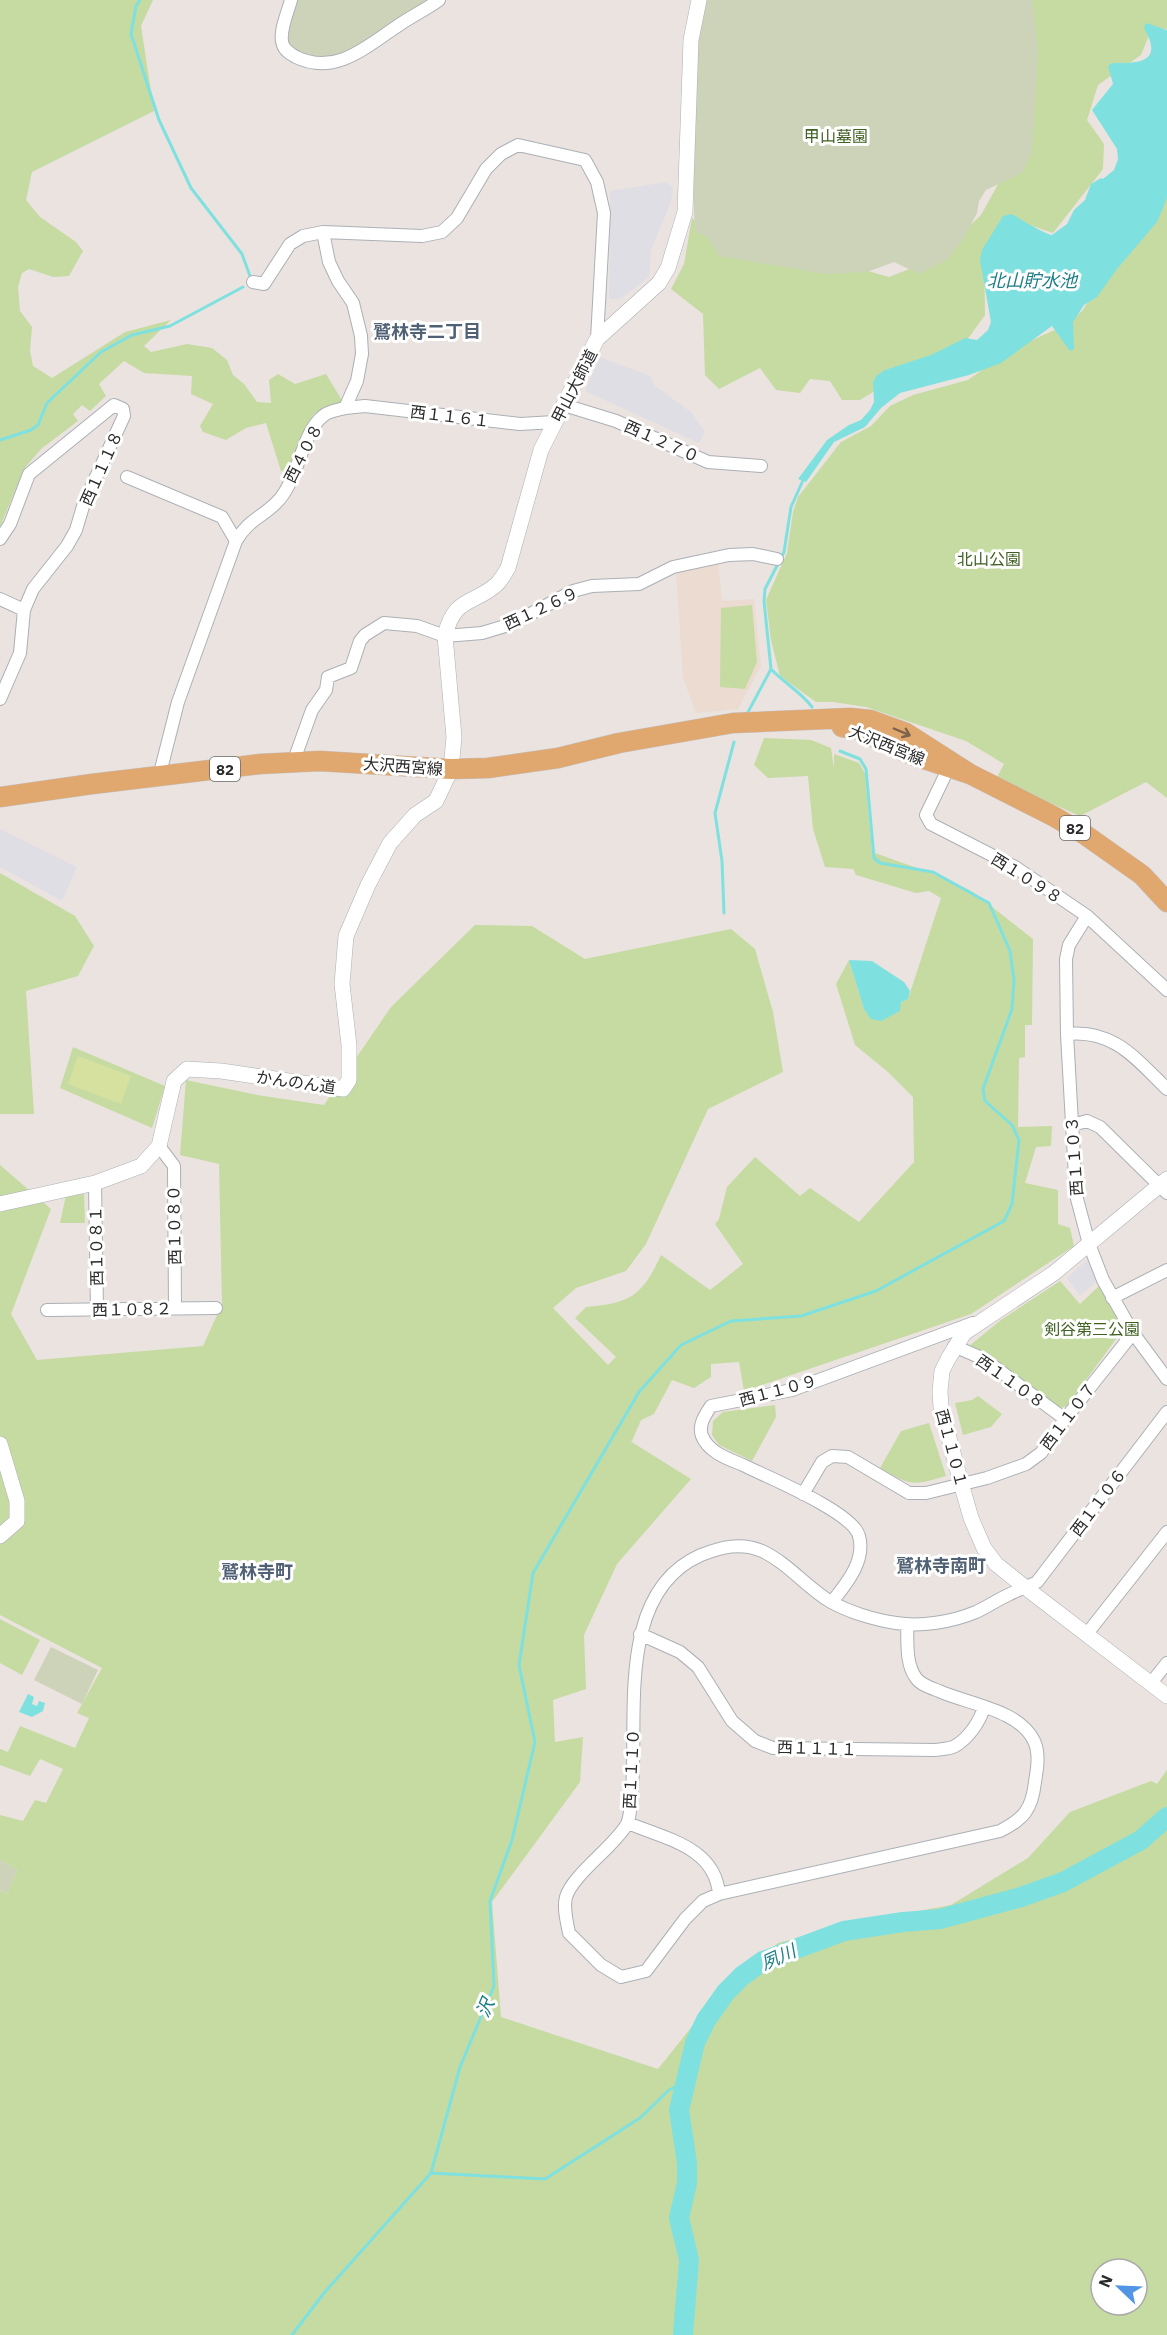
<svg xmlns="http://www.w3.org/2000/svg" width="1167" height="2335" font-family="'IBM Plex Sans','Noto Sans JP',sans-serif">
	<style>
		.industrial { fill: #dfdee4 }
		.education { fill: #ebdbd0 }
		.green { fill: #c5dba2; fill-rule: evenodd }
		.cemetery { fill: #ccd3b8 }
		.pitch { fill: #d7e19f }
		.water { fill: #7ee1e0 }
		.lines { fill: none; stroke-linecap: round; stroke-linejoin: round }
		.stream { stroke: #7ee1e0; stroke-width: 3 }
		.river { stroke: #7ee1e0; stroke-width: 20 }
		.minor-casing { stroke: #abb0b6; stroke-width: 14 }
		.tertiary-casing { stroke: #abb0b6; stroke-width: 16 }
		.primary-casing { stroke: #c4c4c4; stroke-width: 21 }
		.minor { stroke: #fff; stroke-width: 12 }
		.tertiary { stroke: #fff; stroke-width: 15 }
		.primary { stroke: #e0a76f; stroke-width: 20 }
		.oneway { stroke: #7c634a }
		.labels { text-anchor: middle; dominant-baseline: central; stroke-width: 6; stroke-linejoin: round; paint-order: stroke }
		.shield { fill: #fff; stroke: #6b6b6b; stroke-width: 1.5 }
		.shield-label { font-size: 15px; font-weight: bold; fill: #2b2b2b }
		.park-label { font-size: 16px; fill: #406023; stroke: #fff }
		.street-label { font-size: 16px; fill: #2b2b2b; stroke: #fff }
		.water-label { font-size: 18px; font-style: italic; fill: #1c7e87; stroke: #fff }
		.neighbourhood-label { font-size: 18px; font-weight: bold; fill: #506176; stroke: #fff }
	</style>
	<rect width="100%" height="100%" fill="#ebe3df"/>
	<path class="industrial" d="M666,182L673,188L671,202L651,250L649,277L621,299H609L610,191Z
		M600,357L650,376L655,386L691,412L705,432L699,443L585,391Z
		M0,829L77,867L62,901L0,867Z
		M1089,1258L1098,1280L1080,1296L1067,1278Z"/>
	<path class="education" d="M718,563L722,601L754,599L761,666L738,709L696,713L683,677L676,570Z"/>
	<path class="green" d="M0,0H153L141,26L154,111L32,172L26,200L40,217L76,242L83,251L69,276L53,277L29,269L22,273L18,287L20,311L32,327L30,351L33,366L52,378L125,332L171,320L144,346L151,352L187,344L212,348L227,360L233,375L244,384L257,402L271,403L269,380L278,374L295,384L326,374L343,402L314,414L307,424L294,473L281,471L266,423L246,428L226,440L203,432L200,426L213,404L191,394L192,376L144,373L124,361L99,384L106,396L90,411L82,405L73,414L78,421L41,449L24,469L0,527Z
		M1020,0H1167V29L1152,28L1141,55L1098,85L1087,120L1104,144L1103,169L1053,233L1012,219L984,248L985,315L959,351L919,364L860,400H842L830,381L810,379L800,393L776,390L760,368L719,389L705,375L703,314L671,289L684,264L692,218L711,236L847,265L889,277L935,259L981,215L1022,141Z
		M1167,185V798L1146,782L1080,816L996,779L1004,764L966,741L866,707L833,702H816L780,676L771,640L766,600L787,553L793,512L798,497L841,442L871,426L890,406L913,395L968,380L1012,349L1066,325L1082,311Z
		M752,605L757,662L745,689L720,687L721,608Z
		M764,738L811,740L831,748L834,769V754L859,763L865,773L872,852L945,878L973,892L1033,939L1032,1025H1025V1057L1019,1058L1018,1127L1052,1126L1051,1146L1036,1147L1025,1183L1058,1190V1224L1070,1228L1074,1246L971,1314L744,1391L739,1362L711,1364V1377L694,1388L672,1380L654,1414L641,1420L632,1441H630L691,1479L617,1564L584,1635L586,1689L553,1700L555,1742L583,1737L580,1782L492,1902L501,2017L658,2069L726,1984L778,1943L849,1924L951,1905L1028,1858L1070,1812L1151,1781L1157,1784L1167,1770V2335H0V1890L7,1894L17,1870L0,1860V1815L23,1821L35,1800L46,1803L63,1769L40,1759L30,1776L0,1765V1749L8,1752L20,1726L75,1748L89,1718L77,1713L102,1668L0,1615V1165L51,1209L11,1314L37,1360L203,1346L222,1304L219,1164L180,1155L186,1080L257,1095L324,1105L391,1007L475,925L532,926L585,959L731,929L755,949L773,1012L783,1072L708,1109L646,1244L626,1271L576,1288L553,1308L608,1365L616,1357L575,1318L586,1307C631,1303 642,1296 661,1255L710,1290L743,1264L715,1224L719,1219L727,1187L755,1157L800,1196L810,1188L859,1222L914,1162L913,1097L888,1072L855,1045L836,984L849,960L864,1009L901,1002L908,999L941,898L929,891L916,893L856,875L853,869L825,867L813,829L808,776L768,778L754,765ZM1101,2269H1137V2305H1101Z
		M0,873L75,916L94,946L78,976L26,991L34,1114H0Z
		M73,1047L165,1086L152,1128L60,1088Z
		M84,1194L85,1223H60L66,1195Z
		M1060,1281L1080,1304L1099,1286C1105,1295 1123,1321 1124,1328L1067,1406L1060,1408L988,1354L968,1347L1001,1320Z
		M978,1396L1002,1414L991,1427L963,1435L955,1403L972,1400Z
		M775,1405L776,1417L752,1461L719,1445L712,1435L713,1421L723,1412Z
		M929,1423L946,1476C912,1486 911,1486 880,1468L901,1431Z
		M0,1619L40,1640L22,1675L0,1663Z"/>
	<path class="cemetery" d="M295,0H432C400,21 320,90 286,43Z
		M705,0H1032L1038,51L1032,153L1022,173L986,190L979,201L977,213L964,238L947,260L919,274L894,262L867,272L825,274L719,256L706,236L695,232C692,182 695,133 697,83C698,56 697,26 705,0Z
		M51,1647L98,1670L82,1704L34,1680Z
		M0,1860L17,1870L7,1894L0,1890Z"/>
	<path class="pitch" d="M78,1056L131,1076L121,1104L68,1084Z"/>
	<path class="water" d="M1146,23L1167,30V198L1157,222L1117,269L1097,297L1084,305L1073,322L1074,349L1070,351L1052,326L1001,363L969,375L900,393L881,408L865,427L834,442L806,482L798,479L827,440L849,425L861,420L870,410L874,402L873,383L876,376L885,370L931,355L965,338L977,340L988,330L991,322L980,260L982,250L1003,216L1012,214C1020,219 1045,234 1052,235L1067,224L1074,210L1085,200L1091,184L1101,178L1103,179L1114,170L1118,159L1117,149L1092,110L1113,84L1108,66L1112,63C1139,63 1164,63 1144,28Z
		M849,960L872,961L904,982L910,991L908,999L901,1002L900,1011L881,1021L871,1019L864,1009Z
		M28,1694L34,1697L32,1704L37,1706L39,1701L45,1703L43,1711L32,1717L19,1712Z"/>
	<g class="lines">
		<path class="stream" d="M140,0L136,6L131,34L159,120L191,188L242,254L250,276
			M0,440L31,430L38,425L47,403L101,352L132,335L170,326L243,287
			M771,669C784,683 800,691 812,707
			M747,714L771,669L764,601L765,589L784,552L791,507L804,478
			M724,913L722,861L715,813L734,742
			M431,2173L545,2179L640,2118L669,2090L685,2082
			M292,2335L324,2293L431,2173L460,2067L494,1986L490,1901L512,1840L535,1742L519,1665L533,1573L639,1392L681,1345L731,1321L801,1316L876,1291L1004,1221L1012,1204L1019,1140L1012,1125L985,1101L983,1089L1012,1009L1014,980L1010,951L989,903L933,872L880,863L874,858L866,769L860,759L840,751"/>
		<path class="river" d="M683,2335L689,2260L679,2218L687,2183V2163L679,2110L695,2043L706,2020L726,1992L742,1976L763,1961L844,1931L903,1922L940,1919L1021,1897L1063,1882L1141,1840L1167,1817"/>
		<g class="minor-casing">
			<path id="minor" d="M291,0C288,12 278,33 283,45C285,51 291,54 296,57C335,76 366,47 396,27C410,17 425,10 439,0
				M253,282L264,284L290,244L303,236L323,232L422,236L442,232L457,218L486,169L501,154L518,145L585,160L597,182L604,213L597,339
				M564,405L616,421L708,462L761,466
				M345,408L365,406L520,424L555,422
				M127,477L222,517L236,541
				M0,539L10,524L29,474L114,405L123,409L124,416L84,503L76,530L67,546L33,589L24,610L20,653L0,699
				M0,599L24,610
				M293,763L312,710L326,690L328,677L351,668L360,641L365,635L384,623L417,626L445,636L482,633L512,624L573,591L592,586L639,584L673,567L729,555L753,554L777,559
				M951,763L926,815L931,824L1015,867L1087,916L1167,990
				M159,777L178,702L236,541C248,520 261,518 276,503C299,481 301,433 323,416C328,411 338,410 345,408L357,381L362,354L361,336L353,303L338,281L329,262L323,232
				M1087,916L1069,945L1066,959L1067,1034L1076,1195L1089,1244L1103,1280L1133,1333L1167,1379
				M1067,1034C1114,1029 1136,1059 1167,1089
				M1072,1125L1087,1121L1100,1127L1167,1193
				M159,1146L174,1166L175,1308
				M95,1183L97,1310
				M1112,1298L1167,1270
				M47,1310L216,1308
				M954,1346L984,1359L1065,1419
				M803,1494L822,1462L832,1456L848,1457L909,1493H926L987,1478L1026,1464L1041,1453L1065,1419L1133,1333
				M832,1602C846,1584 866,1561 859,1536C853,1512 767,1477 743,1465C729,1459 709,1453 702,1436C698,1425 705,1415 711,1406L792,1390L973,1323
				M907,1624C908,1641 905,1663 916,1678C921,1685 931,1688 939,1691C968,1704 1020,1710 1034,1741C1040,1753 1037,1770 1035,1782C1032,1809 1024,1819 1000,1831L719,1894L703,1901L685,1919L646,1971L621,1977L601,1965L569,1933C567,1922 563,1908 566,1897C573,1874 614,1847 627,1824C631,1816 631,1798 632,1789C638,1715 616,1592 701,1555C721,1547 741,1542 762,1551C788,1563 807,1588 831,1602C849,1612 875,1620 896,1623C921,1627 952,1622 976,1612C987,1607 997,1600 1008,1595C1017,1590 1027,1587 1037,1582L1167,1412
				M640,1634L680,1652L698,1667L732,1721L755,1741L773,1748L936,1750C941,1749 950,1749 955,1746C969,1738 980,1721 984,1707
				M1086,1635L1167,1532
				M1151,1683L1167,1663
				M628,1823C666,1839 715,1847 719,1894"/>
		</g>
		<g class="tertiary-casing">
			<path id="tertiary" d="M1167,1179L1054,1273L964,1333L948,1359L942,1371L940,1391L941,1408L961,1483L971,1518L984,1548L996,1564L1026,1588L1167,1696
				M0,1204L95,1183L141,1166L159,1146L174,1081L187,1069L221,1071L343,1089L349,1080V1045L342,984L346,936L368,885L390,843L415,815L436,801L451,769L454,737L445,636C454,596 474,605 497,584C502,579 505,573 508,568L541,450L597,339L659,283L668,268L685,212L691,40L699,0
				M0,1444L17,1501V1521L0,1536"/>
		</g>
		<g class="primary-casing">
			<path id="primary" d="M842,727L857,729L912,755L970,774L1053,816L1084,834L1142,875L1167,902
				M0,797L92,784L260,764L320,761L451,769L488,768L558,758L619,743L733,723L850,718L870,720L906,733L970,774"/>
		</g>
		<use href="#minor" class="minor"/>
		<use href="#tertiary" class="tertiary"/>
		<use href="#primary" class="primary"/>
	</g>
	<defs><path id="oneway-shaft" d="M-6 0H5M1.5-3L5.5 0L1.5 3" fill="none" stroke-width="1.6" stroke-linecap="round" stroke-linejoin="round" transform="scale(1.5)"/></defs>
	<use class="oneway" href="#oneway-shaft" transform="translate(902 732) rotate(23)"/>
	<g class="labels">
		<g class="shield">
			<rect x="210" y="757" width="30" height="24" rx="4.5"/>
			<rect x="1060" y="816" width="30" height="24" rx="4.5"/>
		</g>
		<g class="shield-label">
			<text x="225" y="769">82</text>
			<text x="1075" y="828">82</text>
		</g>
		<g class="park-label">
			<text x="836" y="136">甲山墓園</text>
			<text x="989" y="559">北山公園</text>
			<text x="1092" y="1329">剣谷第三公園</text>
		</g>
		<g class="street-label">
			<text transform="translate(574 386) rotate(-63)">甲山大師道</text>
			<text transform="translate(450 416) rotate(7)">西１１６１</text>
			<text transform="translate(662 441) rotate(24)">西１２７０</text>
			<text transform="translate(303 453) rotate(-63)">西４０８</text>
			<text transform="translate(101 468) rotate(-66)">西１１１８</text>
			<text transform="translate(541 608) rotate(-25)">西１２６９</text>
			<text transform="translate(887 745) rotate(22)">大沢西宮線</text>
			<text transform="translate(403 766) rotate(4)">大沢西宮線</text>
			<text transform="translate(1027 878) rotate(32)">西１０９８</text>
			<text transform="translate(296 1082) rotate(8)">かんのん道</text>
			<text transform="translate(1074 1156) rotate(-94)">西１１０３</text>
			<text transform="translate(174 1225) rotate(-91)">西１０８０</text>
			<text transform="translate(96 1246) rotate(-91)">西１０８１</text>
			<text transform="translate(132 1309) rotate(-1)">西１０８２</text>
			<text transform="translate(1011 1381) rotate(35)">西１１０８</text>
			<text transform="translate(778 1390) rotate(-15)">西１１０９</text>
			<text transform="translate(1068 1416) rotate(-53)">西１１０７</text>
			<text transform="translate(952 1448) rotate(75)">西１１０１</text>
			<text transform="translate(1098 1502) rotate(-53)">西１１０６</text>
			<text transform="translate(817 1748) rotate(2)">西１１１１</text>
			<text transform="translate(631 1769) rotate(-87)">西１１１０</text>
		</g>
		<g class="water-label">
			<text x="1032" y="280">北山貯水池</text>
			<text transform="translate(778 1957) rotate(-24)">夙川</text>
			<text transform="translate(485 2008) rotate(-67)">沢</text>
		</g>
		<g class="neighbourhood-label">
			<text x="427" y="331">鷲林寺二丁目</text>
			<text x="941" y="1565">鷲林寺南町</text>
			<text x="257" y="1571">鷲林寺町</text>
		</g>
	</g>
	<g transform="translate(1119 2287) rotate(293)"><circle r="28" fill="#ffffff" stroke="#aaaaaa" stroke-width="1.5"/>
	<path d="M0-4.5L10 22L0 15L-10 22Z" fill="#5295e5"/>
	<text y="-9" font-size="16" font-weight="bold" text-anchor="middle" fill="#2b2b2b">N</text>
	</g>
</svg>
